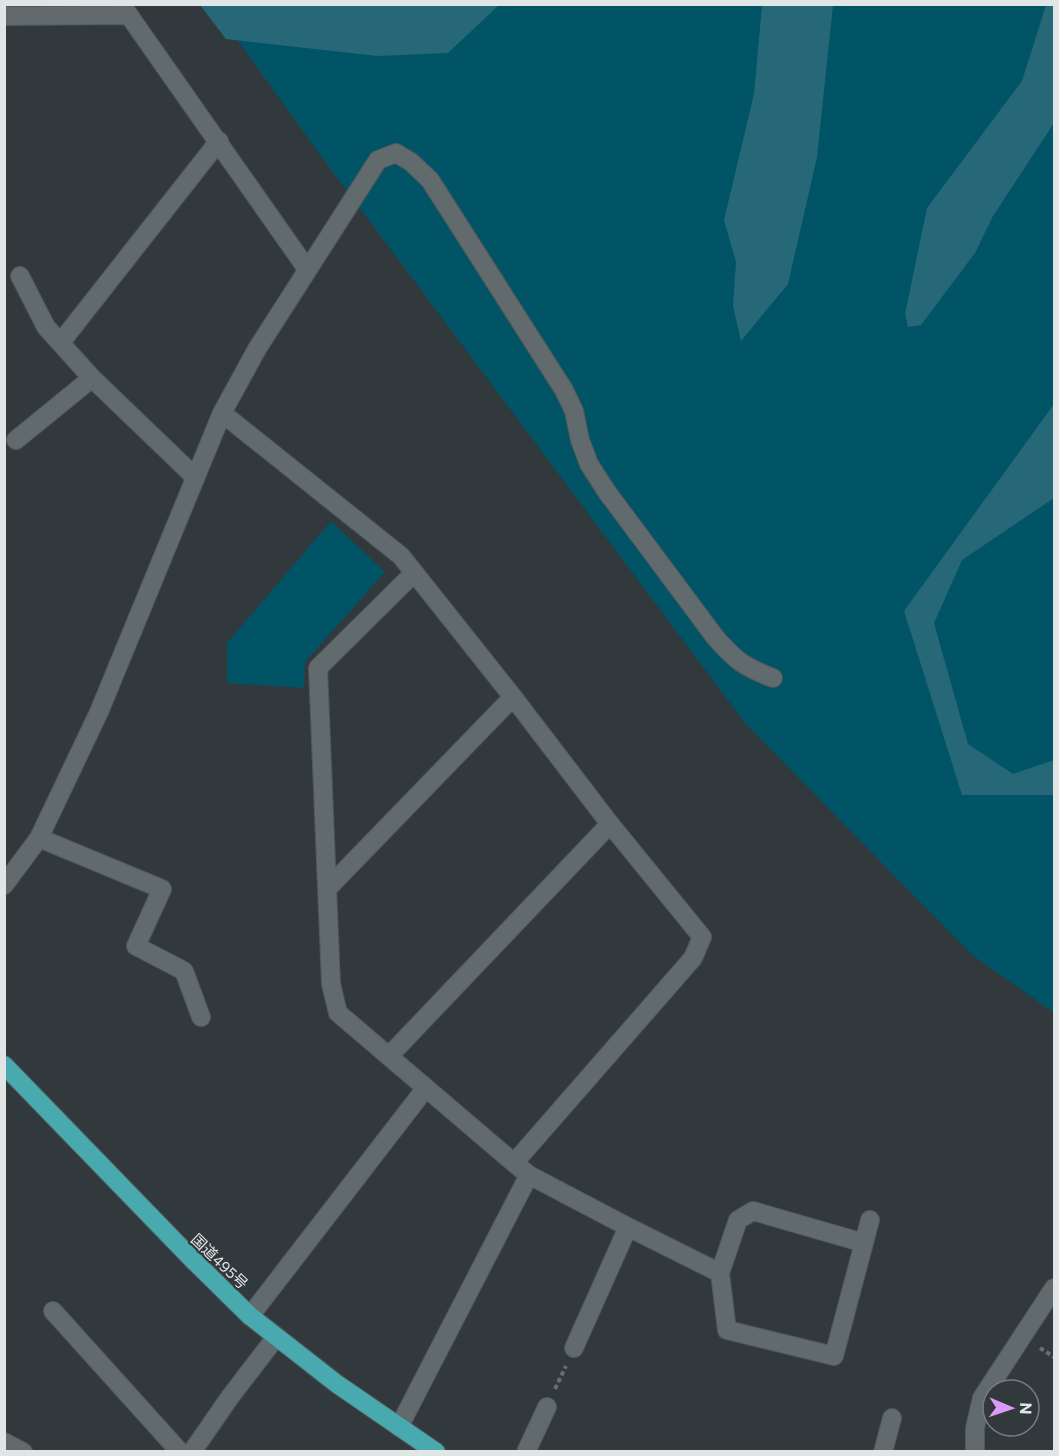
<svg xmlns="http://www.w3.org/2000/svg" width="1059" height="1456" font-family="Commissioner,'Noto Sans JP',sans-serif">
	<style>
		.green { fill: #015466 }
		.forest { fill: #266778 }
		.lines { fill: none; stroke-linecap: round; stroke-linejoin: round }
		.minor-casing { stroke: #51575a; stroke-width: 20 }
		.highway-casing { stroke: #51575a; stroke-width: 20 }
		.path { stroke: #676d70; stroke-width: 4; stroke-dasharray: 4.5 3; stroke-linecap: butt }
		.minor { stroke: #616a6c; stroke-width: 18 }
		.highway { stroke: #48aaaf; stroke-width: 18 }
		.labels { text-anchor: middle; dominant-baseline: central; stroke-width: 4.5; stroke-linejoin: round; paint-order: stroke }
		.street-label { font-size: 15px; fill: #e0e5e6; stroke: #32393c }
	</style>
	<rect width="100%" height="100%" fill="#32393c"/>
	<path class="green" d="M212,5H1054V1013L971,954L745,723L326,163Z
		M331,521L385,572L305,662L304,688L227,683V643Z"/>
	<path class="forest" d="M200,5H499L448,53L377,56L226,39Z
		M762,5H833L817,157L788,284L741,341L733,306L736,262L724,220L754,94Z
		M1046,5H1054V123L993,216L975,253L921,325L908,327L905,314L927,208L1022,81Z
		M1054,404V498L962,560L934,623L968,744L1013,774L1054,760V795H962L904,611Z"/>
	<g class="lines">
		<g class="minor-casing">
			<path id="minor" d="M121,4L307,269
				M4,16L128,15
				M20,276L46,327L92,378L195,477
				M61,342L219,141
				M222,413L401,556L513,697L610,824L702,937L693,958L514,1163
				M16,440L92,378
				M414,573L318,668L331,984L338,1013L514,1163L529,1175L628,1227L574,1348
				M39,838L162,889L136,946L184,971L201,1017
				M4,885L39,838L99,712L222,413L257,349L378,160L396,153L411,162L430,180L564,390L574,411L580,440L589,464L607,492L715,637C735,660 744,667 773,678
				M328,888L513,697
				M389,1056L610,824
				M628,1227L720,1273L727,1330L834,1356L870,1220
				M720,1273L738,1220L753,1211L864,1243
				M53,1311L180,1452
				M250,1316L425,1089
				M399,1427L529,1175
				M4,1442L23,1452
				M192,1452L230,1397L276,1337
				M526,1452L547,1407
				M883,1452L892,1418
				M975,1452V1428L982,1398L1054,1288"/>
		</g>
		<g class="highway-casing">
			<path id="highway" d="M4,1065L192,1259L250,1316L337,1384L436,1452"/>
		</g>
		<path class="path" d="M1040,1348L1054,1357
			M555,1389L566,1366"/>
		<use href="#minor" class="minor"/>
		<use href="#highway" class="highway"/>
	</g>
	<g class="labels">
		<g class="street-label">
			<text transform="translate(220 1261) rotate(44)">国道495号</text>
		</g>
	</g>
	<rect width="1059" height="1456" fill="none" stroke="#e0e5e6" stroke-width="12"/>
	<g transform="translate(1011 1408) rotate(92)"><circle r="28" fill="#32393c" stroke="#787e80" stroke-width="1.5"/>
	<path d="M0-4.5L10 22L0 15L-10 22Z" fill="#db9af6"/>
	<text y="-9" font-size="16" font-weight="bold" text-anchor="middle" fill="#e0e5e6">N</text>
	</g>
</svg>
